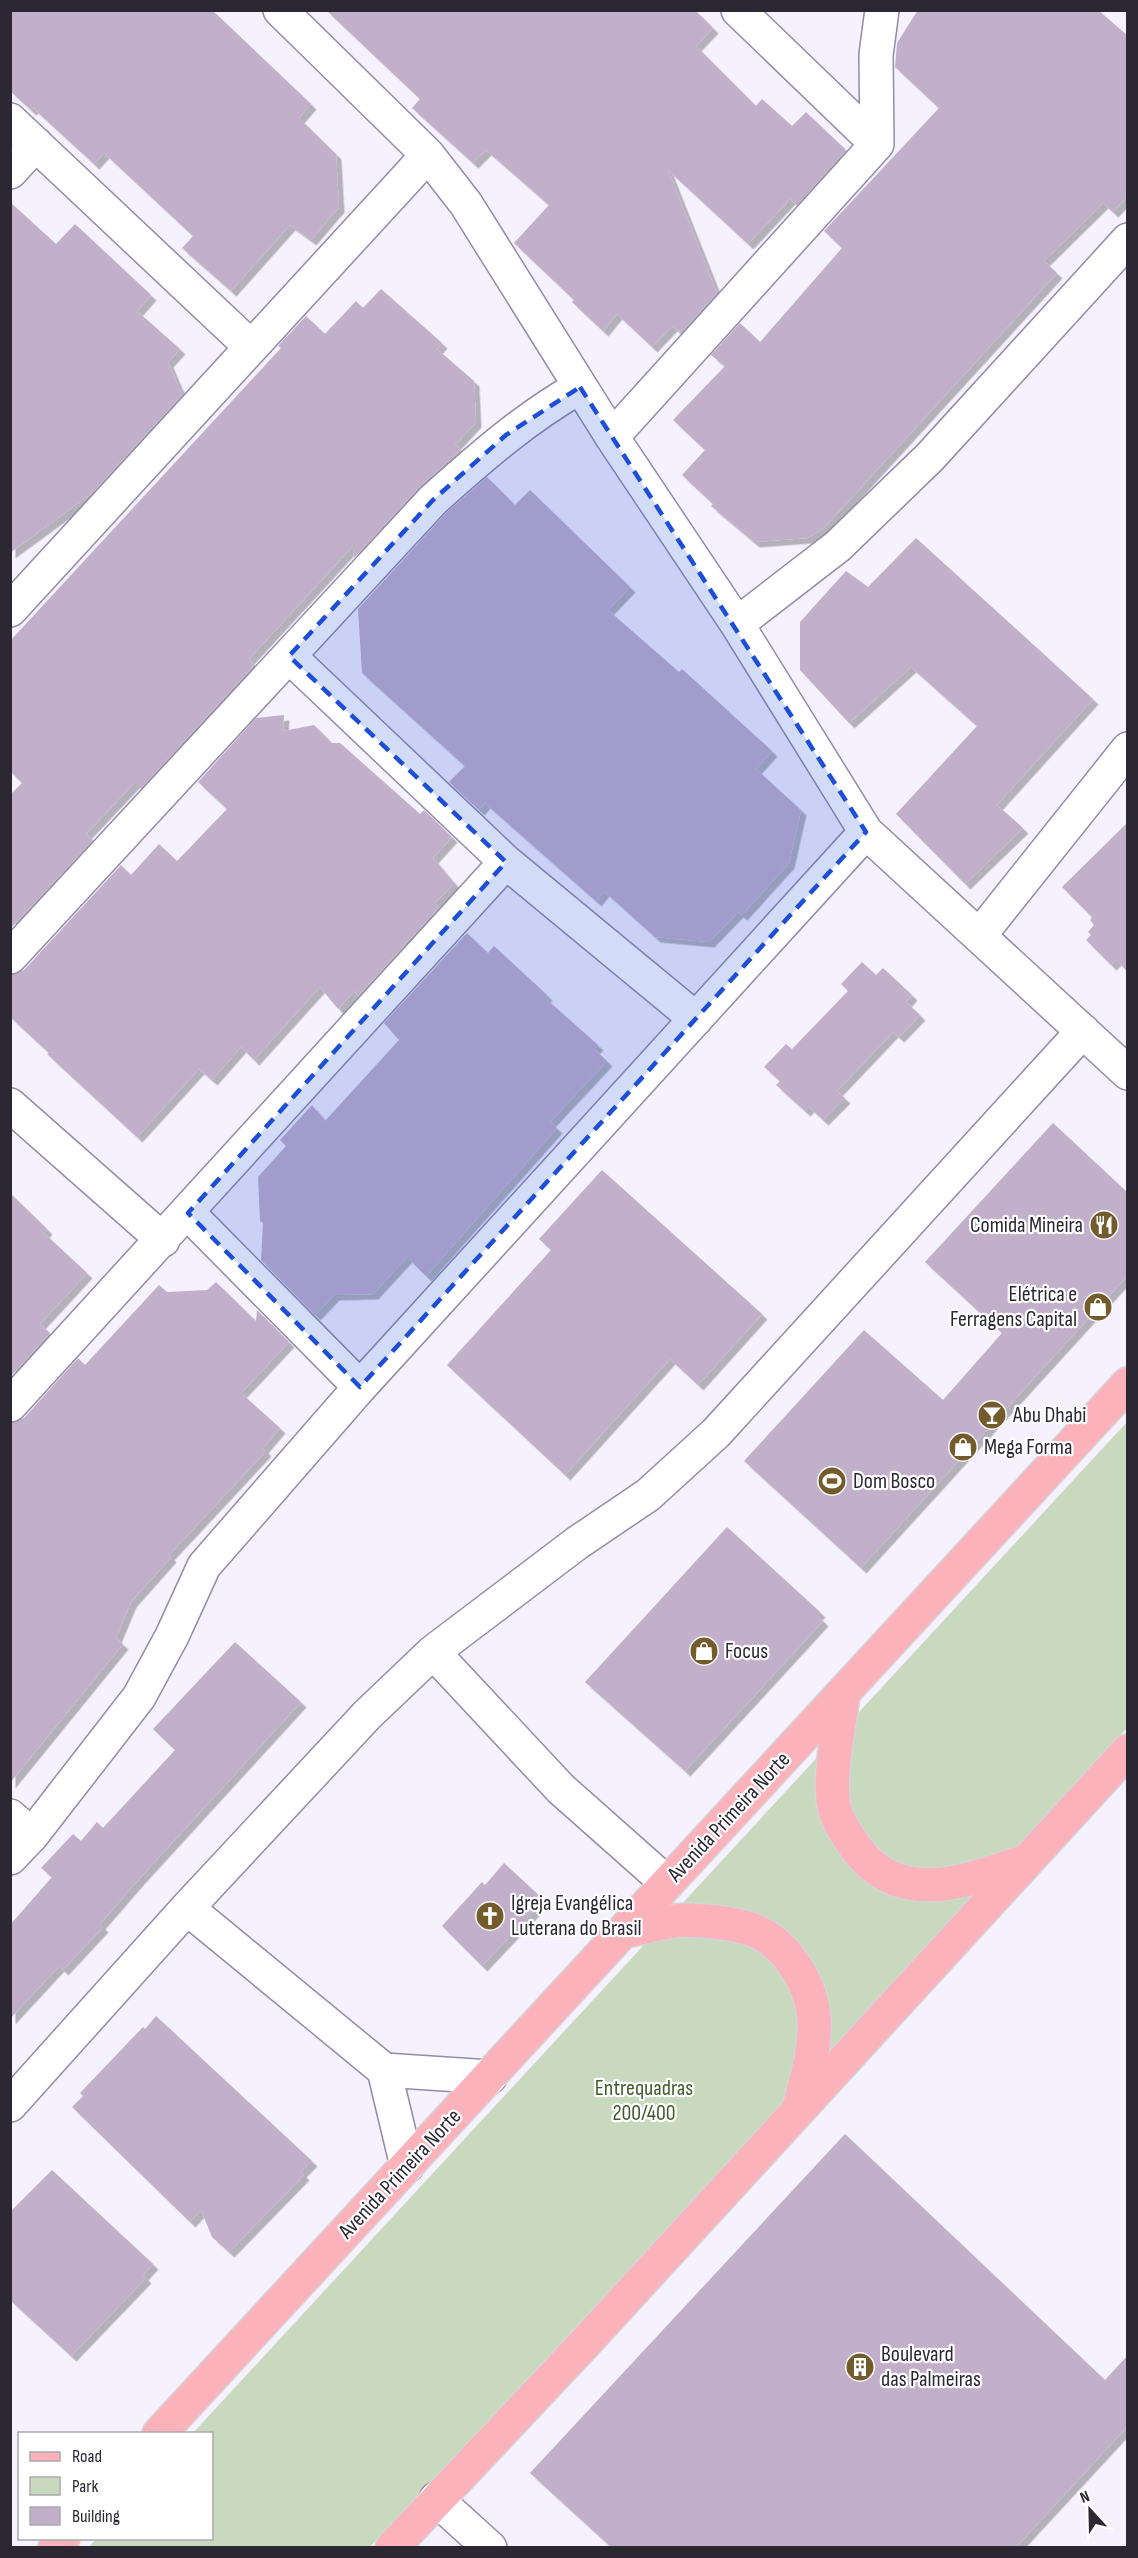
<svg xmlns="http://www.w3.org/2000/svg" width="1138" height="2558" font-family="'Sofia Sans Condensed',sans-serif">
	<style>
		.green { fill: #c8d9be }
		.building { fill: #c2afca; filter: url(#shadow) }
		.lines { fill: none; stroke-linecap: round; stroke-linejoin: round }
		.minor-casing { stroke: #948ba7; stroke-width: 36 }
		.major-casing { stroke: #d5d4d6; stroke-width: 36 }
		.minor { stroke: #fff; stroke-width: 33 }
		.major { stroke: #fbb2ba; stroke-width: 33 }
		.marked { fill: #1d4ed8; fill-opacity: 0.2; stroke: #1d4ed8; stroke-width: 4.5; stroke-dasharray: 12 8; stroke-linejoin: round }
		.labels { text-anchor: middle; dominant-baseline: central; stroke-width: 4.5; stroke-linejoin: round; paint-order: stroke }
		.poi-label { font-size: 22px; fill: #2c2833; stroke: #fff; text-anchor: start }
		.street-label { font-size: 22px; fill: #2c2833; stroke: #fff }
		.park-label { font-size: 22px; fill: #405c2e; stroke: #fff }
	</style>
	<defs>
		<filter id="shadow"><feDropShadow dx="5.5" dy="5.5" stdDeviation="0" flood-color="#0004"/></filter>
	</defs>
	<rect width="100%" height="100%" fill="#f5f1fe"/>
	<path class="green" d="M1127,1422V1728L723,2169L370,2547L88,2548L96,2539L212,2538V2434L193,2433Z"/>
	<path class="building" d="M10,10H212L311,104L299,118L336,154L339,207L311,240L290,225L231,291L182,248L193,236L104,153L94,164L33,108L31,110L10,91Z
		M326,10H695L713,28L696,46L756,106L762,99L792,126L806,112L846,150L797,205L790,199L748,244L668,170L717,293L681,332L672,326L652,347L617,314L603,331L572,302L574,300L514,243L549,205L486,150L473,163L412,108L420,99Z
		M918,10H1098L1128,36V196L1113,212L1103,203L1044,261L1057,273L823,529L807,538L754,542L711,506L713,504L682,475L705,450L673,420L725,366L711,355L740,323L760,342L842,248L824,231L939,108L895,67L897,43Z
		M10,202L56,244L75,224L151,295L137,311L180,349L168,362L182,395L92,493L10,553Z
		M381,289L442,343L437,349L474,381L476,422L455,445L461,450L419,487L354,558L353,546L249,659L254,665L141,788L135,782L86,834L93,840L10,929V795L22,783L10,771V641L281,348L278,346L306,316L325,334L356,301L363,308Z
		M487,477L515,505L530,490L630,587L608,610L679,672L682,669L772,751L756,769L801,810L789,863L742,915L738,912L709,942L655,937L604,891L596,901L485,803L479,810L449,782L465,766L362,673L358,609L446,513Z
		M916,538L1093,699L997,805L1023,828L965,884L896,814L977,726L911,667L849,723L800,670V622L846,571L868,587Z
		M284,715L283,731L314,725L332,743H340L420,814L424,810L452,837L433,858L454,883L435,903L439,907L358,996L354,991L338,1009L320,987L254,1060L241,1047L212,1080L199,1069L137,1137L47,1054L49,1053L10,1017V975L24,970L121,865L131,875L159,844L177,861L227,809L198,782L256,718Z
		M1128,822V972L1116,960L1111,965L1086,940L1091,935L1088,932L1094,925L1090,920L1092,917L1062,887Z
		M467,933L488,953L494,946L547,995L545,998L598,1045L594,1049L607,1061L550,1122L557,1128L426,1276L407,1257L373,1294L334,1295L315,1315L261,1260L263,1223L260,1221L258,1177L286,1146L280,1140L312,1105L325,1121L399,1040L384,1023Z
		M862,962L876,975L883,968L912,995L906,1002L920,1015L899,1037L893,1032L837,1091L845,1098L823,1120L809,1107L805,1111L776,1085L780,1081L764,1067L786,1044L792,1049L848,991L841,984Z
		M1053,1123L1128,1193V1275L861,1568L744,1461L864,1330L943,1400L1002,1333L925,1262Z
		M602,1170L762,1314L698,1385L670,1359L565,1475L447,1365L551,1250L539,1239Z
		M10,1193L47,1229L44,1233L87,1273L40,1324L50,1333L10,1377Z
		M216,1282L256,1321L257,1310L289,1342L241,1393L280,1428L263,1448L266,1451L169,1555L171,1557L131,1602L116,1638L123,1644L10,1783V1423L24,1418L78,1358L85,1365L159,1285L167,1292L207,1290Z
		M727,1527L820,1612L817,1615L823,1621L685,1771L585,1682Z
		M235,1642L301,1702L139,1879L100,1924L103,1927L63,1970L59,1966L10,2019V1925L52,1877L41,1868L73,1834L81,1841L97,1822L103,1828L175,1750L153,1729Z
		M504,1863L544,1900L482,1966L442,1926L482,1882L485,1885Z
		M156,2016L312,2161L301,2172L304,2175L229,2252L212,2237L201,2210L190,2222L72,2107L83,2096L80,2093L143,2027L145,2029Z
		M845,2134L1105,2380L1128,2355V2426L1016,2547H611L530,2473Z
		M52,2170L153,2264L143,2275L146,2278L71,2356L10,2300V2212Z"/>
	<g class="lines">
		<g class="minor-casing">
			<path id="minor" d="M280,10L428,155L466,204L612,437L737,624L866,832L1128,1073
				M738,10L877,144
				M10,120L251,347
				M10,172L36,144
				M612,437L877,144L876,55L882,10
				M10,610L428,155
				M737,624L838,546L930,457L1128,240
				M289,656L506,862L696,1019
				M979,936L1128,749
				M10,957L433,500C480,458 525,418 580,387
				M10,1105L163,1240
				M188,1213L360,1387L866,832
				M10,1405L506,862
				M433,1652L561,1789L667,1883
				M10,1816L32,1835
				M10,1858L32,1835L139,1697L172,1636L204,1566L360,1387
				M187,1908L384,2070L490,2077
				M384,2070L407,2166
				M10,2105L187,1908L367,1715L433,1652L577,1543L648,1495L716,1433L1083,1031
				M436,2499L490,2548"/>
		</g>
		<g class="major-casing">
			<path id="major" d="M843,1695C839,1730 830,1765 833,1800C835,1818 846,1834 856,1848C900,1908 966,1881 1023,1862
				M624,1931C644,1928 667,1920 688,1920C708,1921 741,1923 760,1933C789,1948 812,1986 814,2019C816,2047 807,2077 800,2104
				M159,2434L1128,1384
				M55,2548L63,2538
				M392,2548L585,2343L1128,1751"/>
		</g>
		<use href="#minor" class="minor"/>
		<use href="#major" class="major"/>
	</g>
	<path class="marked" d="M580,387L866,832L360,1387L188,1213L506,862L289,656L433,500L506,435Z"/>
	<defs>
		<g id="restaurant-disc" transform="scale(1.5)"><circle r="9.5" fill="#735b2c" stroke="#fff"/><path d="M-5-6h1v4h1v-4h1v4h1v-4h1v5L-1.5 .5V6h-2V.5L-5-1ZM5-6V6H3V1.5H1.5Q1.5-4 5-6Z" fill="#fff"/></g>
		<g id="shop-disc" transform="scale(1.5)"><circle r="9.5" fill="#735b2c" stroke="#fff"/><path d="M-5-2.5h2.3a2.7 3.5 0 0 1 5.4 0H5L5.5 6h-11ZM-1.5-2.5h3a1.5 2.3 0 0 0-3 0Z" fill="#fff"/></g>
		<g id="bar-disc" transform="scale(1.5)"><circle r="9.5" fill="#735b2c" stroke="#fff"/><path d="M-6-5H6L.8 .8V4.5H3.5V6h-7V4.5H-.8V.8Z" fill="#fff"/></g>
		<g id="stadium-disc" transform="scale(1.5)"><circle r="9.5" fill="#735b2c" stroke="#fff"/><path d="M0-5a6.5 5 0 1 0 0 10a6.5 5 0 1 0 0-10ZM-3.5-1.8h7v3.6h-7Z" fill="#fff"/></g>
		<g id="church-disc" transform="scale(1.5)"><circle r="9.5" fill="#735b2c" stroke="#fff"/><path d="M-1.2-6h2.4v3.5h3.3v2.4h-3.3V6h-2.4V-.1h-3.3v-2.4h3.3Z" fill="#fff"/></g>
		<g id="building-disc" transform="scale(1.5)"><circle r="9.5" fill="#735b2c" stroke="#fff"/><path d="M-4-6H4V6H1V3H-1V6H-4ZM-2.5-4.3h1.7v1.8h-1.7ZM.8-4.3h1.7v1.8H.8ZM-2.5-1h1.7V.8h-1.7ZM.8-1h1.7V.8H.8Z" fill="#fff"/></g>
	</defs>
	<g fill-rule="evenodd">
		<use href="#restaurant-disc" x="1104" y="1225"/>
		<use href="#shop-disc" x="1098" y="1307"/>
		<use href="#bar-disc" x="992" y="1415"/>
		<use href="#shop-disc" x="963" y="1447"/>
		<use href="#stadium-disc" x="832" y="1481"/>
		<use href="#shop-disc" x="704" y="1651"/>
		<use href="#church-disc" x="490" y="1916"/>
		<use href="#building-disc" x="860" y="2367"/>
	</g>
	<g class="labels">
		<g class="poi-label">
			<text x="1083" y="1225" text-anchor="end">Comida Mineira</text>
			<text x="1077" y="1294" text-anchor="end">Elétrica e<tspan x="1077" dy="25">Ferragens Capital</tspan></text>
			<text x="1013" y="1415">Abu Dhabi</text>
			<text x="984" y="1447">Mega Forma</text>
			<text x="853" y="1481">Dom Bosco</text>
			<text x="725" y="1651">Focus</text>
			<text x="511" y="1903">Igreja Evangélica<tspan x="511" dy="25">Luterana do Brasil</tspan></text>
			<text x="881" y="2354">Boulevard<tspan x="881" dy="25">das Palmeiras</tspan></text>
		</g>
		<g class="street-label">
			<text transform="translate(729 1817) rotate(-47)">Avenida Primeira Norte</text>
			<text transform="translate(400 2174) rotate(-47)">Avenida Primeira Norte</text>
		</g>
		<g class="park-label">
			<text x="644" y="2088">Entrequadras<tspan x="644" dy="25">200/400</tspan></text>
		</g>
	</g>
	<rect width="1138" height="2558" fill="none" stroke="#2c2833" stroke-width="24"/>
	<rect x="18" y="2432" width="195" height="108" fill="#ffffff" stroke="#aba9ad" stroke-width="1.5"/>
	<rect x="30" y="2452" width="30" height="9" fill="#fbb2ba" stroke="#aba9ad" stroke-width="1.5"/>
	<text x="72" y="2462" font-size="18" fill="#2c2833">Road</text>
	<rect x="30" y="2477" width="30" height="18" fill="#c8d9be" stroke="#aba9ad" stroke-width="1.5"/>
	<text x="72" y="2492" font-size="18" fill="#2c2833">Park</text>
	<rect x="30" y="2507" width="30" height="18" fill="#c2afca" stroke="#aba9ad" stroke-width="1.5"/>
	<text x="72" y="2522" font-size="18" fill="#2c2833">Building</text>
	<g transform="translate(1090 2510) rotate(338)" stroke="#ffffff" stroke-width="4.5" paint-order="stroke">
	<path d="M0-4.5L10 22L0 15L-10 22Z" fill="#2c2833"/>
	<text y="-9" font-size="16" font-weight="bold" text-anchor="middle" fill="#2c2833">N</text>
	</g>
</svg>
